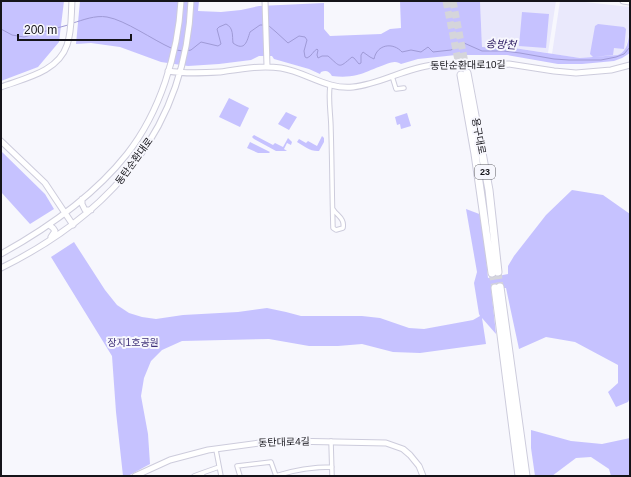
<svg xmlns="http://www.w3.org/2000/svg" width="631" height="477" font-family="Helvetica,'Noto Sans KR',sans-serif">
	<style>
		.built { fill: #eae9fc }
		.green { fill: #c6c2ff }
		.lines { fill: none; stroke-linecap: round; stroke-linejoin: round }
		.stream { stroke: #9f9ad6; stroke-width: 1 }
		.highway-tunnel { stroke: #d5d5db; stroke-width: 7; stroke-dasharray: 7 3.5; stroke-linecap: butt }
		.street-casing { stroke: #cdccdc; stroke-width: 5.5 }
		.secondary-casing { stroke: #cdccdc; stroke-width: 7 }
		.highway-casing { stroke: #cdccdc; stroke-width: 9 }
		.street { stroke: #fff; stroke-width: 3.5 }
		.secondary { stroke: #fff; stroke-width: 5 }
		.highway { stroke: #fff; stroke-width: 7 }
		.labels { text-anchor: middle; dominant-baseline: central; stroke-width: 4; stroke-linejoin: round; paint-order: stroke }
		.shield { fill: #f7f7fd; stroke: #59585e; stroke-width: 1 }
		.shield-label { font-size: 9px; font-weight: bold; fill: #15141a }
		.street-label { font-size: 10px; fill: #15141a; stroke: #f7f7fd }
		.park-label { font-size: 10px; fill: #3e3078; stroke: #f7f7fd }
		.water-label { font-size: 11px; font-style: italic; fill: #2a195f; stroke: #f7f7fd }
	</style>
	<rect width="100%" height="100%" fill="#f7f7fd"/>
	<path class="built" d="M480,1H556L548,53L514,48L482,47Z
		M560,1H576L630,7V31L625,50L622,54L618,55L580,58L552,54Z"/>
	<path class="green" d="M1,1H64L59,42L38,67L1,81Z
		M80,1H199L198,11L221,12L241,10L259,6L324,3V29L330,36L381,34L390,29L401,28L400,1H480L482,47L514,48L580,58L618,55C628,51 628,40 630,31V53L622,58L614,61L582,64H558L507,55H456L418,59L401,64C399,63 398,62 395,62C390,61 366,73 357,75C349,77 341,77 332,76C329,71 326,70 321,72L320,74L309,69L274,59L272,56H259L251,60L219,64L188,66L161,62L120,47L91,43L76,44Z
		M522,12L549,14L546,48L519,46Z
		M598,24L624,27L626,29L624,49L614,48L613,55L593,57L590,54L595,26Z
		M229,98L249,108L240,127L219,117Z
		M286,112L297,117L289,130L278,124Z
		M407,113L411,126L401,129L400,124L397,125L395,117Z
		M254,135L273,145L275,143L283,147L288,138L292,142L291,145L287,143L284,149L287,151H276L254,139L252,137Z
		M322,136L324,138V142L319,151C311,152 304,146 297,142L299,139L306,143L308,141L317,146Z
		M250,142L270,152L269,153H258L247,148Z
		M1,151L45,194L54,209L30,224L1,192Z
		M572,190L603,195L630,214V398L628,402L616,407L608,392L618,383V365L575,342L546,337L519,349L506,288H491L496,334L482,318L486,344L420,353L393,352L362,344L338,346H309L269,339L182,341L162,350L151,361L144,378L141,396L148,434L150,464L128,476H123L116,412L112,356L51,257L74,242L105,290L117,305L129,313L142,317L156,319L183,315L238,312L267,308L286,312L301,316H362L380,318L409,328L424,329L473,320L480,316L479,314L474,283L477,272L466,209L482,215L488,278L508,274V266L514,256L546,215Z
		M531,430L571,441L602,444L630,438V476H611L609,469L591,457L576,458L552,476H535L531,448Z"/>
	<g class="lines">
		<path class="stream" d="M73,23C83,20 95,15 107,17C125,20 153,40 171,48
			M269,26L276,32L288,43L299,36L305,37L307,40L304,51L305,57L307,58C312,56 313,51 317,49L318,50L317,55L318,58L322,56H328C341,67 338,69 352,57L354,58L359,64L361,63V55L363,52L370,57L374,59C377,44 393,42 402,52L411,50L421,52L428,47L433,52L451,50L464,43L482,51H504L520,53L554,59L569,60H601L616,57L624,54L630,47
			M1,29L12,35L24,37L68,25
			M176,50L183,51
			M186,51L191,50L201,42L218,46L221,44L217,29L219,27L226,24C234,28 232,36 233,43C245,52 247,41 250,32L260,25H264"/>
		<path class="highway-tunnel" d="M446,1L461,75
			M453,1L467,73
			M498,272L500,287
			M492,273L495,288"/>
		<g class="street-casing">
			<path id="street" d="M392,76L396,89L404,88
				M330,86C328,100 331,115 331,129C332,162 332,195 333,228L336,230L343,228C345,218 337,216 333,209
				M331,441L332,476
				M216,450L221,476
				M202,473L219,467
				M194,476L202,473L203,476
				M240,476L237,466L271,462L276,476
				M275,476C294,470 312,467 332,467"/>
		</g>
		<g class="secondary-casing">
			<path id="secondary" d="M265,1L267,66
				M623,1L630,2
				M168,71C185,74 202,73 220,72C240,69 260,65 281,68C306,72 327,90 353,87C381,84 405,68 433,65L509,64L554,71L576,73L611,70L630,65
				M1,87C25,78 58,72 67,45C72,31 71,15 72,1
				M1,141L45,183L73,225
				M82,199V204L85,210H91
				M49,225L53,228L55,231L51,237
				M1,254C48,228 93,197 127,154C160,112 178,54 181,1
				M1,268C111,214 186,128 191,1
				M135,476L170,460L208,450L259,443L288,441L386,443L403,449L410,455L419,466L423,476"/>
		</g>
		<g class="highway-casing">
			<path id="highway" d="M467,73L489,190L498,272
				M461,75L475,154L492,273
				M500,287L526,476
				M495,288L519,476"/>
		</g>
		<use href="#street" class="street"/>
		<use href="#secondary" class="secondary"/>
		<use href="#highway" class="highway"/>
	</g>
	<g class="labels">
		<rect class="shield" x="475" y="165" width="20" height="14" rx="3"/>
		<g class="shield-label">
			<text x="485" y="172">23</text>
		</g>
		<g class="street-label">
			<text transform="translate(468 65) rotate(-1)">동탄순환대로10길</text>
			<text transform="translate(479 136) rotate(79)">용구대로</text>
			<text transform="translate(134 161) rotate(-54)">동탄순환대로</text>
			<text transform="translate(284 442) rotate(-2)">동탄대로4길</text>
		</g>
		<g class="park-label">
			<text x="133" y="342">장지1호공원</text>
		</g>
		<g class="water-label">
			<text transform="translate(501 44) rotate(4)">송방천</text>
		</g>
	</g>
	<rect width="631" height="477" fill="none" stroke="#15141a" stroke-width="4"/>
	<path d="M18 34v6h113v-6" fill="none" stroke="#15141a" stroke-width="2"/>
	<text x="24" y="34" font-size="12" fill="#15141a" stroke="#f7f7fd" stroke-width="3" paint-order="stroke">200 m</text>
</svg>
